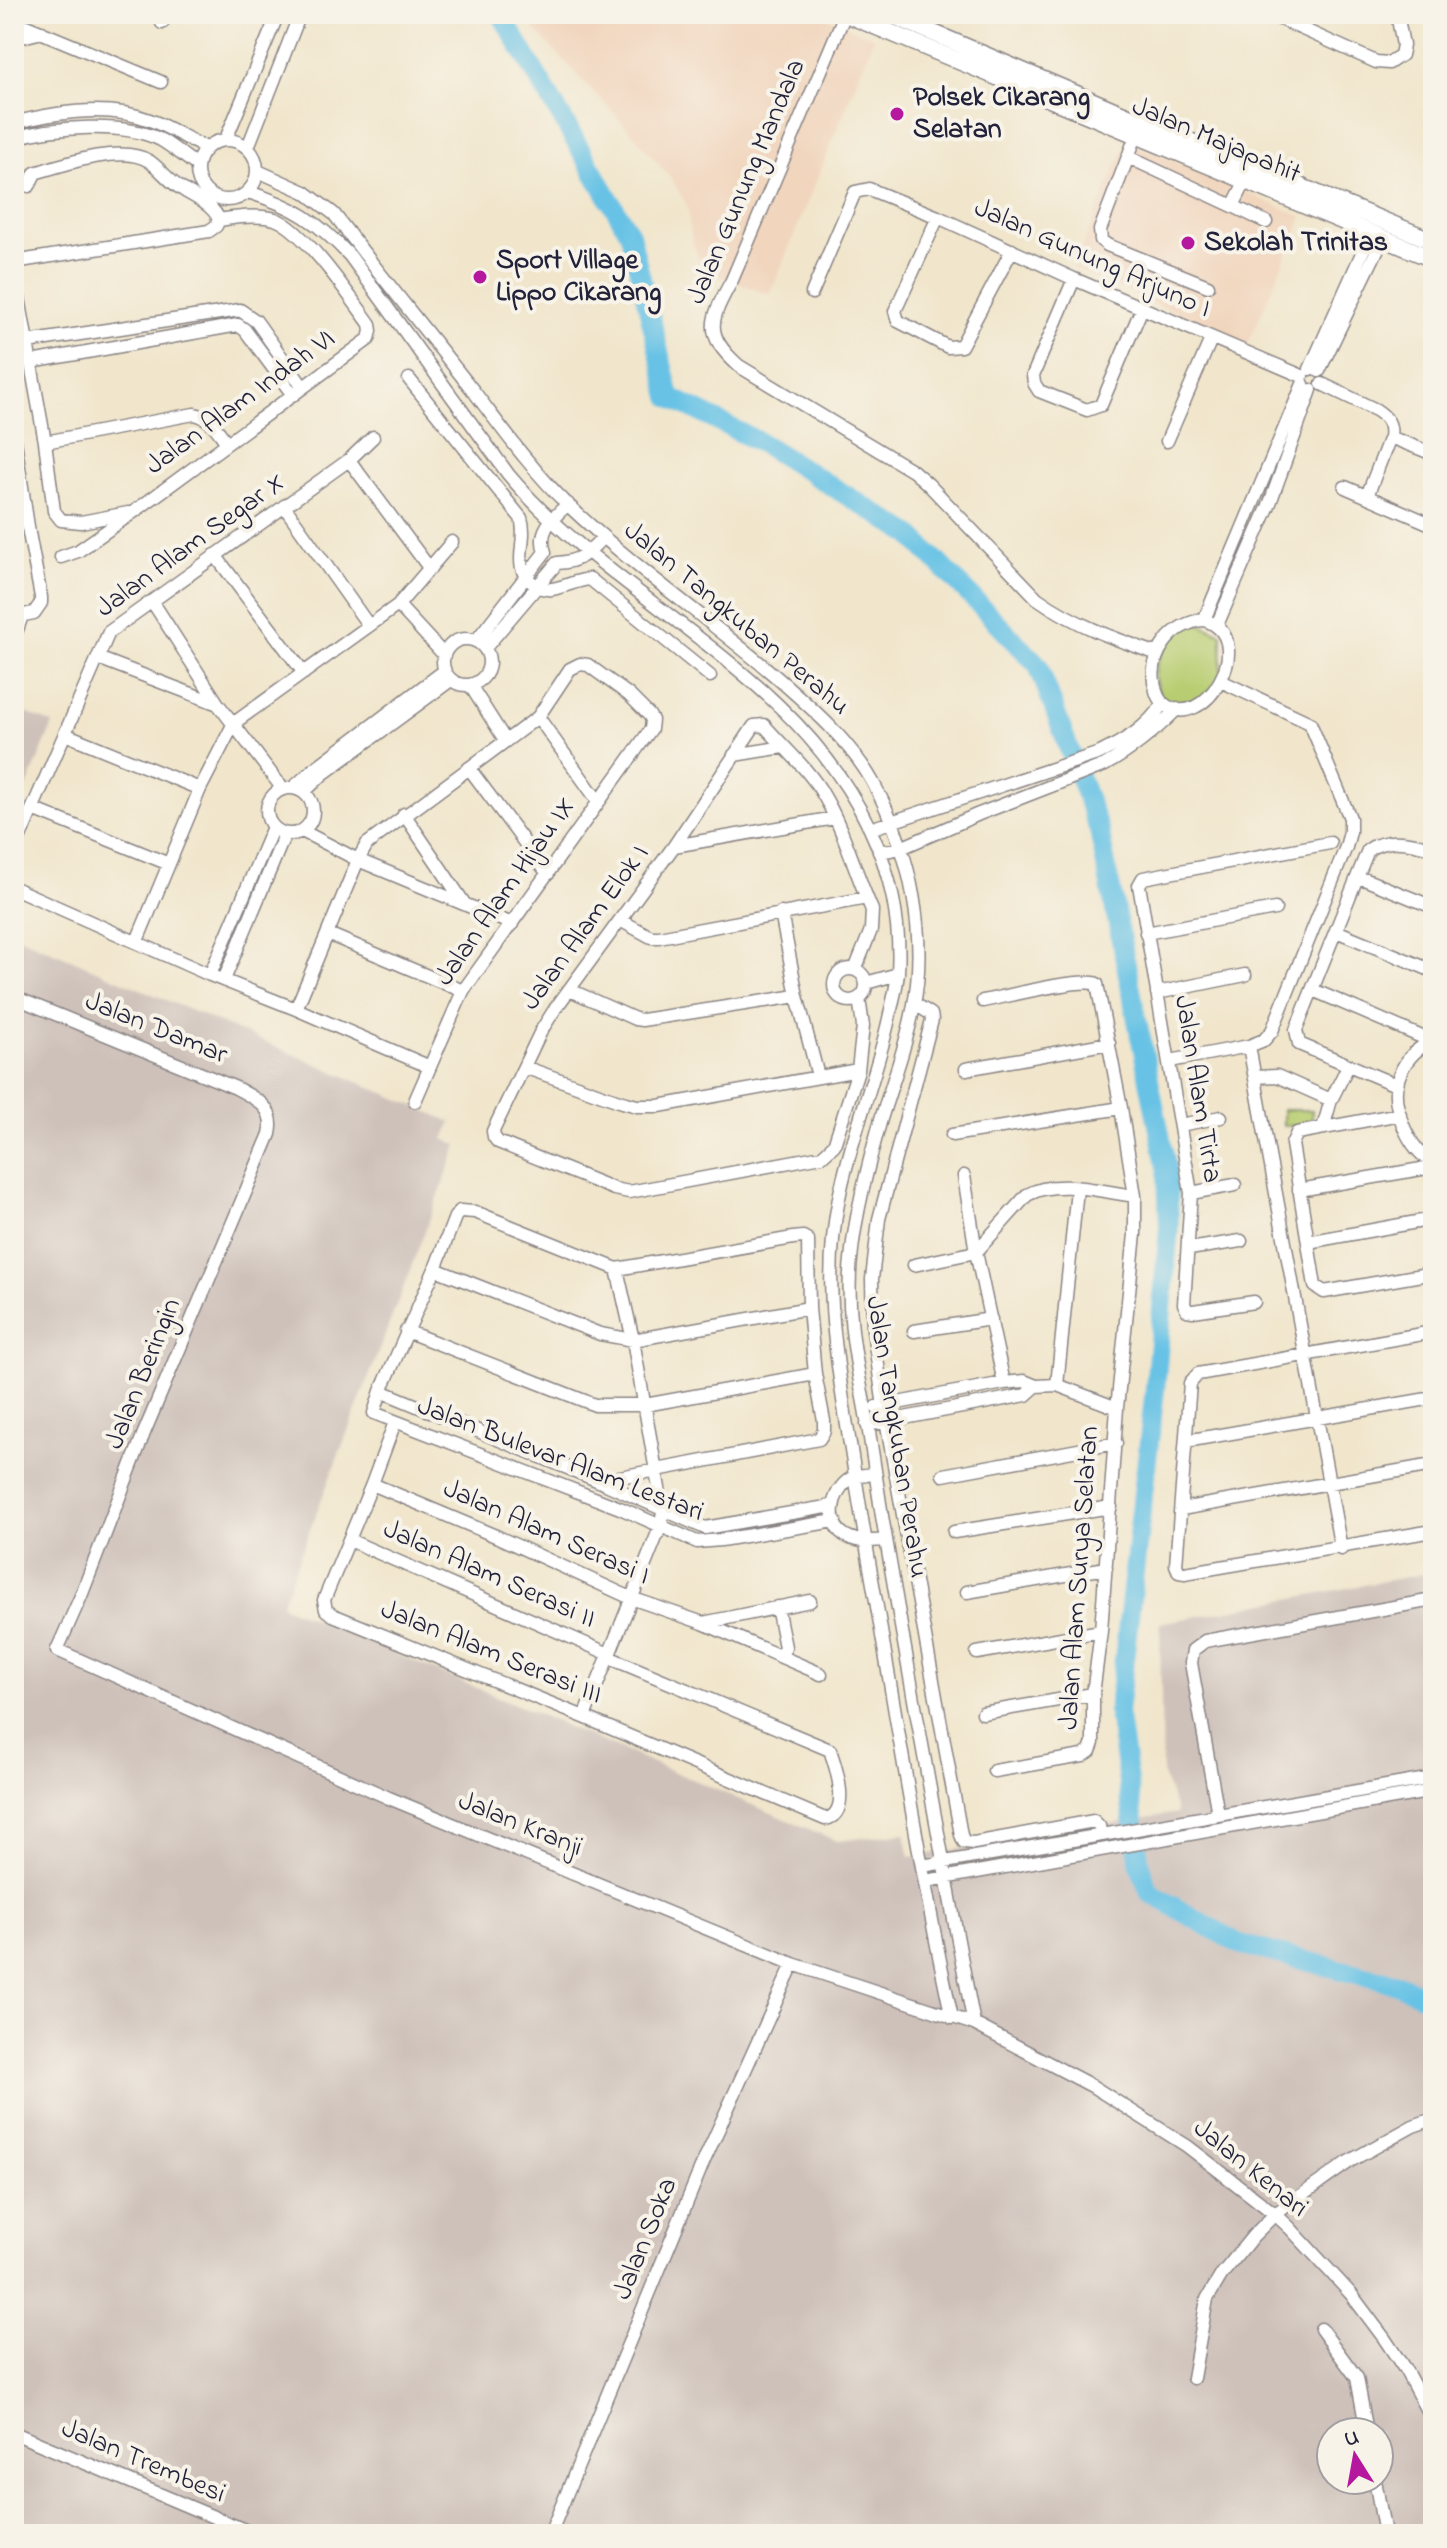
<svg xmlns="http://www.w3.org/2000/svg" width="1447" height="2548" font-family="'Indie Flower',sans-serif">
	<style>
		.built { fill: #f1d5bd }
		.industrial { fill: #cec1ba; fill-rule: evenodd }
		.green { fill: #b8cd71; stroke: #6d7856; stroke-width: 2 }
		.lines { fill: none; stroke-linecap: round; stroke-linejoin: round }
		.river { stroke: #67c2e5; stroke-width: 20 }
		.minor-casing { stroke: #8a8484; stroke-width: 15 }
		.tertiary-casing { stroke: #8a8484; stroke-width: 19 }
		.minor { stroke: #fff; stroke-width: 12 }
		.tertiary { stroke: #fff; stroke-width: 16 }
		.poi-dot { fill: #b5179e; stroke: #f7f3e8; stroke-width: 3 }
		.labels { text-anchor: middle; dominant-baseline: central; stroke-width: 8; stroke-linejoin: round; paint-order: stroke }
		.poi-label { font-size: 28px; font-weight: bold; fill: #22223b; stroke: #f7f3e8; text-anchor: start }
		.street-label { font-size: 28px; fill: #22223b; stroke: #f7f3e8 }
	</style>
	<rect width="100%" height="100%" fill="#f7f3e8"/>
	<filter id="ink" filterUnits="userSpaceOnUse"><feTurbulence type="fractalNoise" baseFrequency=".0125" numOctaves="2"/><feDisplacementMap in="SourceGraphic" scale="16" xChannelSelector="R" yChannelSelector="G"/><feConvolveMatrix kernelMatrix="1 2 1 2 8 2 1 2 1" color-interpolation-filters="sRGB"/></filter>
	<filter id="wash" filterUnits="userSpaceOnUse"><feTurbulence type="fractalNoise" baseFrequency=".006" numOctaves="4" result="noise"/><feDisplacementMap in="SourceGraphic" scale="32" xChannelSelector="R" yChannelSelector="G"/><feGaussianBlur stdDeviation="1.8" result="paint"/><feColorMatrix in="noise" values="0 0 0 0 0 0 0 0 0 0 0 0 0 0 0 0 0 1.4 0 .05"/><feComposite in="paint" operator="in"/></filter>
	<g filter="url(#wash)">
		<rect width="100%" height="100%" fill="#f1e6cc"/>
		<path class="built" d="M520,14H818L874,38L770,295L703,270L692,241L687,205L671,179L626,126Z
			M1127,141L1303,217L1248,344L1073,268Z"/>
		<path class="industrial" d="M14,708L53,724L14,818Z
			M14,935L452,1122L444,1139L458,1145L281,1605L837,1841L905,1833L910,1857L1177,1813L1162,1772L1160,1623L1433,1572V2534H14ZM1331,2432H1379V2480H1331Z"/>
		<path class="green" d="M1196,622L1222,634L1221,681L1193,706L1163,703C1161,695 1155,685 1155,678C1155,653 1175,631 1196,622Z
			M1283,1110H1312V1126H1283Z"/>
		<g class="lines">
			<path class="river" d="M501,14L630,234L670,397L763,444L911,535L1038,665L1099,830L1167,1170L1169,1227L1155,1389L1118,1712L1140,1866L1150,1893L1239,1944L1397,1984L1433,2000"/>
		</g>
	</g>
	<g filter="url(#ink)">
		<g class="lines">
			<g class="minor-casing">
				<path id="minor" d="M845,14L732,280C711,319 702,333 739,366L913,471L928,484L1037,598C1075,625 1115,639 1158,654
					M1269,14L1376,62L1389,63L1401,55L1403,45L1397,14
					M14,21L161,82
					M162,23L166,14
					M14,39L42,32
					M14,123C56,112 108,104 150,120C169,127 187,139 206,148
					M1136,136L1100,230L1101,240L1107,245L1208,286
					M14,138C53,127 124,121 161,140C173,147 185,157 196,165
					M226,139L278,14
					M197 170a30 30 0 1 1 60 0a30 30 0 1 1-60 0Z
					M248,147L300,14
					M1128,157L1233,206
					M258,171L305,192L334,214C380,275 428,333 475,393C504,431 532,470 567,504C632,566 706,617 774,675C812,708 854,744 877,790C911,856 928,936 913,1010C906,1047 892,1083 881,1119C869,1161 857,1206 852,1250C845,1302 854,1352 864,1403C871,1441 876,1478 882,1516C911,1685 941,1855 974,2024
					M1245,182L1233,206L1266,222
					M29,186L35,173C64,164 122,144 149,161C161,169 169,182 182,189C195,198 214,205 219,220
					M248,192C294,206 317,221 350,256L508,474C616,603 796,670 870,829C891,873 901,924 898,972C897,986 893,1000 890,1014C877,1076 851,1136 839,1198C822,1281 836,1357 849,1438C858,1493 866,1547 876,1601C900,1740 922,1880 952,2018
					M938,217L895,311L898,321L948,347L961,346L1012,250
					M14,262L209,231L216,226L219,220C236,217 258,214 275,219C304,229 351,298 370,324L371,331L369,339L135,511L78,551L61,557
					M14,270L45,442L54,511L61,520L81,522L128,513
					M1074,279L1033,375L1034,383L1039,391L1087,410L1101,405L1142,308
					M812,293L855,192L869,189L938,217L1074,279L1302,376
					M27,342L240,310L256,321L303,387
					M31,362L238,325L245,330L293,395
					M1310,369L1371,233
					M1319,371L1383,238
					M409,379L521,518C529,542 509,567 534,584C540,588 545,590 552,589C565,587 577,580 590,579L710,676
					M1322,384L1376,410C1387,417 1392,424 1390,437L1367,496
					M14,434L29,533L41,597V603L34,613L14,617
					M1390,437L1433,454
					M1167,441L1211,339
					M45,442L194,414C210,416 218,431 227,443
					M349,460L430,569
					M1345,487L1433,525
					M284,506L369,626
					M215,555L304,673
					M152,601L218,704L283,789
					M398,605L444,655
					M1204,620C1261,636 1204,738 1163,703C1159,700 1156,692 1155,687C1147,655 1173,622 1204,620Z
					M1204,620L1303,384
					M1217,625L1270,503L1311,390
					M14,638L22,616
					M443 662a23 23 0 1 1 46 0a23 23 0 1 1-46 0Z
					M476,641L545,552C537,530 553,518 568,504
					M485,648L557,563C580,562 588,553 603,537
					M98,658L218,704
					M1221,681L1310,723L1350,818V832L1346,847L1272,1031L1264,1040L1249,1046L1341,1549
					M470,685L505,740
					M538,717L598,801
					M65,734L200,789
					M734,755L784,747
					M469,768L548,874
					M267 811a23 23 0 1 1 46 0a23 23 0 1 1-46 0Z
					M293,788L314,769L444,671
					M304,792L323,774L451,680
					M33,809L169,864
					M404,814L464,903
					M870,829L1100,753C1126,740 1147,728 1163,703
					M302,831L358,860L512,924
					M674,846L835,818
					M14,851L109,632L349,460L373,437
					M879,852L901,848L979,814L1105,765C1132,750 1155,731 1177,709
					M1359,877L1433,907
					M14,888L210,975L296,1009L430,1067
					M781,913L797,996L818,1076
					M620,920L651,937H659L867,898
					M1336,931L1433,971
					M1146,933L1275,909
					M328,934L463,991
					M137,941L200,789L234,723L398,605L452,542
					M834 985a16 16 0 1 1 32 0a16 16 0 1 1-32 0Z
					M855,970L871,930L872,910C855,872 845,832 824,796C809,769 784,748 764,725L754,726L674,846L555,1009L541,1031L493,1131L494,1137L498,1142L614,1189L629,1192L822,1156L834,1145L858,1070L863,1026L859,998
					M210,975L273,827
					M224,980L285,834
					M866,983L898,974
					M570,990L635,1019L642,1020L797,996
					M1313,990L1431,1041
					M1157,993L1245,975
					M14,997L236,1088C256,1099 276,1107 270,1134L144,1433L81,1596L57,1650L389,1798L793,1964L974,2024L1092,2086L1187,2146L1275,2214L1290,2228L1351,2294L1384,2338L1406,2371L1433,2422
					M983,1001C1005,997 1080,977 1097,984L1121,1108L1135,1196V1234L1117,1408L1101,1631L1093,1694V1743L1090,1751L1083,1756L994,1771
					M915,1004L931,1014L932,1020L879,1219L872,1279L873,1330L886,1421L961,1835L964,1842L974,1843L1094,1821L1099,1826L1101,1835
					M296,1009L358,860L367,844L538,717L570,669L580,664L588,665L629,695L649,715L652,720L651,729L463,991L415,1101
					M1433,1041C1415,1048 1401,1064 1397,1084C1391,1105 1410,1154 1433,1161
					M1170,1061L1249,1046
					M524,1067L619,1101L637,1106H659L858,1070
					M966,1069L1109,1043
					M1255,1077L1277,1076L1331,1100
					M1396,1085L1299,1044L1296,1030L1368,850C1386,837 1413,842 1433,849
					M1400,1114L1297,1133L1292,1144L1315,1286L1324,1292L1433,1273
					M1180,1125L1221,1117
					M1323,1128L1331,1100L1348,1066
					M952,1135L1121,1108
					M964,1176L976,1252L1004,1383
					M1299,1190L1433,1167
					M1191,1193L1235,1185
					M1308,1242L1433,1219
					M1189,1249L1241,1241
					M914,1265L976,1252L1027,1195C1057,1178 1102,1192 1135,1196
					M435,1269L600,1334L633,1340L809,1308
					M1254,1302L1193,1311L1187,1310L1184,1304L1191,1193L1139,885L1143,878L1330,843
					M406,1331L595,1405H645L815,1374
					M914,1331L991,1319
					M1433,1332L1198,1374L1190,1383L1176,1565L1179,1572L1185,1573L1433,1531
					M1057,1385L1077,1189
					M381,1391L599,1481L705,1528L832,1506
					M876,1407L1004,1383L1024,1381L1036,1386L1057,1385L1117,1408
					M395,1422L372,1484L324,1600L326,1610L333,1615L584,1717L825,1819C852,1815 836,1767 830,1750L608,1657
					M867,1425L1026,1395L1036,1386
					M1186,1441L1433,1398
					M875,1474C867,1475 857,1475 850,1479C831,1491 824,1526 848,1537C860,1543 873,1541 886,1540
					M943,1475L1116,1443
					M599,1481L819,1439L824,1431V1421L815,1374L809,1308L808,1240L803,1237L793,1238L617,1269L475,1212L460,1211L455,1217L435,1269L381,1391L374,1413L620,1508L697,1542L721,1540L835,1521
					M372,1484L498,1537L631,1598L703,1623L821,1674
					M1181,1509L1433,1465
					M954,1532L1111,1507
					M349,1540L609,1654
					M967,1592L1106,1568
					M777,1607L785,1647L781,1657
					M703,1623L810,1601
					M977,1653L1101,1631
					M983,1713L1093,1694
					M584,1717L661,1525L663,1511L633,1340L617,1269
					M1218,1814L1191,1663L1193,1650L1205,1641L1433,1600
					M922,1866L1433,1778
					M926,1881L1433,1791
					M1321,2329L1357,2378L1367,2432
					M1193,2378L1207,2299L1222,2274L1253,2236L1275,2214L1350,2161L1413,2126L1433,2119
					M14,2433L254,2534
					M1375,2480L1385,2534
					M550,2534L703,2163L793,1964"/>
			</g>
			<g class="tertiary-casing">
				<path id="tertiary" d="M846,14L1433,259
					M889,14L1114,110L1433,241"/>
			</g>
			<use href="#minor" class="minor"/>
			<use href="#tertiary" class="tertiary"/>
		</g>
	</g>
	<g class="poi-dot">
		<circle cx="897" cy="114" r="8"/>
		<circle cx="1188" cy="243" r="8"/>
		<circle cx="480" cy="277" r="8"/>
	</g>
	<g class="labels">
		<g class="poi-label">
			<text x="913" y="98">Polsek Cikarang<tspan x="913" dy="32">Selatan</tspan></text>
			<text x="1204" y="243">Sekolah Trinitas</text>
			<text x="496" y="261">Sport Village<tspan x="496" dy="32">Lippo Cikarang</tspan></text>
		</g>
		<g class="street-label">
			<text transform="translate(1216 141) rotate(23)">Jalan Majapahit</text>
			<text transform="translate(747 182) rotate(-67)">Jalan Gunung Mandala</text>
			<text transform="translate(1092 259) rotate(24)">Jalan Gunung Arjuno I</text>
			<text transform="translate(241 403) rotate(-36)">Jalan Alam Indah VI</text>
			<text transform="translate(191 546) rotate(-36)">Jalan Alam Segar X</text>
			<text transform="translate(736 619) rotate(40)">Jalan Tangkuban Perahu</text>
			<text transform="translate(506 892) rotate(-55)">Jalan Alam Hijau IX</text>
			<text transform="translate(586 928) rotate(-54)">Jalan Alam Elok I</text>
			<text transform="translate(156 1029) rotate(22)">Jalan Damar</text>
			<text transform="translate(1197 1089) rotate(81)">Jalan Alam Tirta</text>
			<text transform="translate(144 1374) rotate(-68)">Jalan Beringin</text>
			<text transform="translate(896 1437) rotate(81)">Jalan Tangkuban Perahu</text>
			<text transform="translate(560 1460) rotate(21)">Jalan Bulevar Alam Lestari</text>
			<text transform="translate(546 1533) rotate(24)">Jalan Alam Serasi I</text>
			<text transform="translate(489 1575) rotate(24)">Jalan Alam Serasi II</text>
			<text transform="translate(1080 1578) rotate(-86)">Jalan Alam Surya Selatan</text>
			<text transform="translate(491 1653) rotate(22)">Jalan Alam Serasi III</text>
			<text transform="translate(520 1825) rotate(22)">Jalan Kranji</text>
			<text transform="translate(1250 2169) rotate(39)">Jalan Kenari</text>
			<text transform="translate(646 2239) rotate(-68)">Jalan Soka</text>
			<text transform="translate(143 2462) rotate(23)">Jalan Trembesi</text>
		</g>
	</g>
	<rect width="1447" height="2548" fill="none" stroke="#f7f3e8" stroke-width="48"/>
	<g transform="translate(1355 2456) rotate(349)"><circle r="38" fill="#f7f3e8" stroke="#a29fa3" stroke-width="2"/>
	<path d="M0-6L14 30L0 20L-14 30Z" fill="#b5179e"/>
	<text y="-12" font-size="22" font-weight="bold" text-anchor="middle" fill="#22223b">U</text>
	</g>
</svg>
